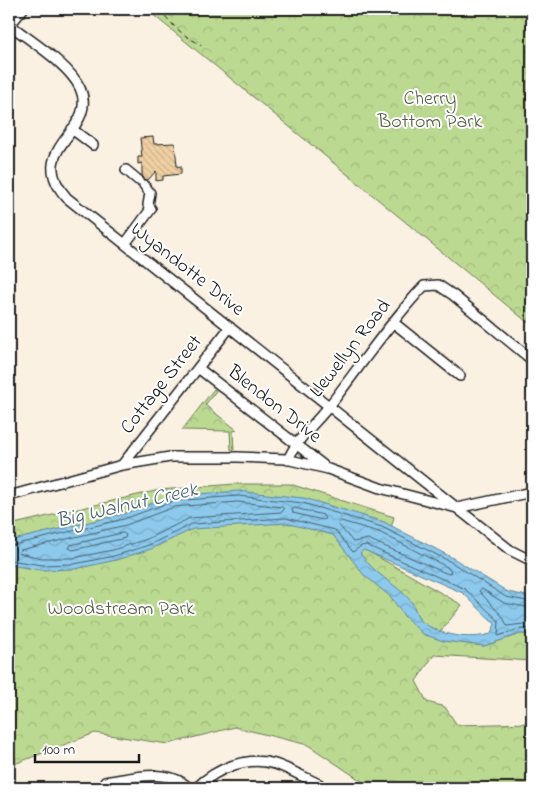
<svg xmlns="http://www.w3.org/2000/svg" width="541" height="797" font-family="'Indie Flower',sans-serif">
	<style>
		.forest { fill: url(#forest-crowns); stroke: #6c7a56 }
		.water { fill: url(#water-waves); stroke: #5f8499; fill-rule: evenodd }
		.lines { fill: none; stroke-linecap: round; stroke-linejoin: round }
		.shore { stroke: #49616f; stroke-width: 1 }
		.building { fill: url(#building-back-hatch); stroke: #1c1c1c }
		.minor-casing { stroke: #1c1c1c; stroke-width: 12 }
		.path { stroke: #1c1c1c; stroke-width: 1; stroke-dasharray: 5 4; stroke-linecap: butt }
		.minor { stroke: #fff; stroke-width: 9 }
		.labels { text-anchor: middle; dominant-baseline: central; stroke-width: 4; stroke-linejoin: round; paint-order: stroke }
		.park-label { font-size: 20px; fill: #545e45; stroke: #fff }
		.street-label { font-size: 20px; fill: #1c1c1c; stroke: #fff }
		.water-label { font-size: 21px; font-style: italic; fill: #49616f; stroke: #fff }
	</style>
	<defs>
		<pattern id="forest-crowns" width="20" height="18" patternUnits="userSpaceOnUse" patternTransform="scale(1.25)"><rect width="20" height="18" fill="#bcd991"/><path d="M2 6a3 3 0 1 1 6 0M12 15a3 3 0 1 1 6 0" fill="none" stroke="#a1ba7c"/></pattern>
		<pattern id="water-waves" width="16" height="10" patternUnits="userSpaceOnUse" patternTransform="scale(1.25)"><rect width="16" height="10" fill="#8cc9ec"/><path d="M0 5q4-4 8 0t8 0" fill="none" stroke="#78acca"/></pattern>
		<pattern id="building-back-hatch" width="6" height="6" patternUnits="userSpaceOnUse" patternTransform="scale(1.25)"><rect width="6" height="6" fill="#efd0a2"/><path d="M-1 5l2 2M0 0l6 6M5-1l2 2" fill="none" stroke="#ccb28b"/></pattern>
	</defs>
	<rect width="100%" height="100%" fill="#faf1e3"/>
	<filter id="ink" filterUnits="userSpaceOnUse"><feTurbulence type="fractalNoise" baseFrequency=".02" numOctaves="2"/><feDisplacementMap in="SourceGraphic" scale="10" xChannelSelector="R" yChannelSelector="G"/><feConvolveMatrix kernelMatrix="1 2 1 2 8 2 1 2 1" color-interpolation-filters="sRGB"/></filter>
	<g filter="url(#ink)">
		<path class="forest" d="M146,9H532V326Z
			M214,389L216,391L205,405L237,430L233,431L234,450H231L230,431L182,430Z
			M235,484H290L394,517L385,550H366L462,605L435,638L484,646L520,634H532V661L434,655L416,681L427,702L445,707L457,725L532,723V788H372L308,745L235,727L168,744L95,733L9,766L10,525L159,490Z"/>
		<path class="water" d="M238,491L304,498L384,522L453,558L508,592L532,597V634H520L484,646L443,641L423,634L404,616L391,597L364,575L333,535L286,523L193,529L151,549L116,560L75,569L41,570L9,565V541L123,514L172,496ZM364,550L463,593L495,624L491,634C468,640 441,636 421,621C416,616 415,606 411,601C395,583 375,575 360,553Z"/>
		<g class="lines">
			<path class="shore" d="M238,502L282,507L284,509L282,512L190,518L147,539L113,550L73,558H42L18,553L20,550L126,525L174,507Z
				M295,508L323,515L325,519L322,520L293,513L292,510Z
				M341,521L379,532L447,567L451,572L448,574L368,539L353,542L338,524Z
				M123,533L126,535L125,538L73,550L69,548L71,545Z
				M9,546L124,519L173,501L238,496L303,503L382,527L451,562L506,597L532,602
				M9,560L42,565L74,564L114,556L149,545L192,524L286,518L335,530L353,552L361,546L366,545L465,589L499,621L498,636L519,629H532
				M532,608L504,603L482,589L479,591L503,617L507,626L532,623"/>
		</g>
		<path class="building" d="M153,137L154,144L175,143L177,167L181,166V174L163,176V180L156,181V171L148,180L144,179L142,175V163L138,164V157H142L140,138Z"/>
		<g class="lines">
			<g class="minor-casing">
				<path id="minor" d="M9,24C30,41 69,64 80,88C100,132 22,148 67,198L457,508L532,492
					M10,25L23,9
					M72,129L93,145
					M126,170L138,180
					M125,244L151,209L148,205L150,193L144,185
					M394,323L460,376
					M198,368L323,465
					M288,460C297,438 316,423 330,405C361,365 390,322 424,286L438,285L453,295L532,360
					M122,465L230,327
					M9,496L122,465L170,457H238L286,459L328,469L380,488L457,508L510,550L532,561
					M105,782C132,778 167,767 189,788
					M196,788C216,769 247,755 275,764C290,769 305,778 319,784L323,788"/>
			</g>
			<path class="path" d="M160,9C172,26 183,36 202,45"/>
			<use href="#minor" class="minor"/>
		</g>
	</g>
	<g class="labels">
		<g class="park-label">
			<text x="430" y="99">Cherry<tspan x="430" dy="23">Bottom Park</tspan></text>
			<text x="121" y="609">Woodstream Park</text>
		</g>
		<g class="street-label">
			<text transform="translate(187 270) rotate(38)">Wyandotte Drive</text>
			<text transform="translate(351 349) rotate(-52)">Llewellyn Road</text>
			<text transform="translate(162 385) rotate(-52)">Cottage Street</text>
			<text transform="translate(274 405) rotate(38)">Blendon Drive</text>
		</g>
		<g class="water-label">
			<text transform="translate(127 506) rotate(-13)">Big Walnut Creek</text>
		</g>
	</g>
	<rect width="541" height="797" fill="none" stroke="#fff" stroke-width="30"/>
	<rect x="15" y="15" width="511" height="767" fill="none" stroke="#1c1c1c" stroke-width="2" filter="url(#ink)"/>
	<path d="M35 754v8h104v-8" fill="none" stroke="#1c1c1c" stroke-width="2.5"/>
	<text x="42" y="754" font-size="15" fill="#1c1c1c" stroke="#ffffff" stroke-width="4" paint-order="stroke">100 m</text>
</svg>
